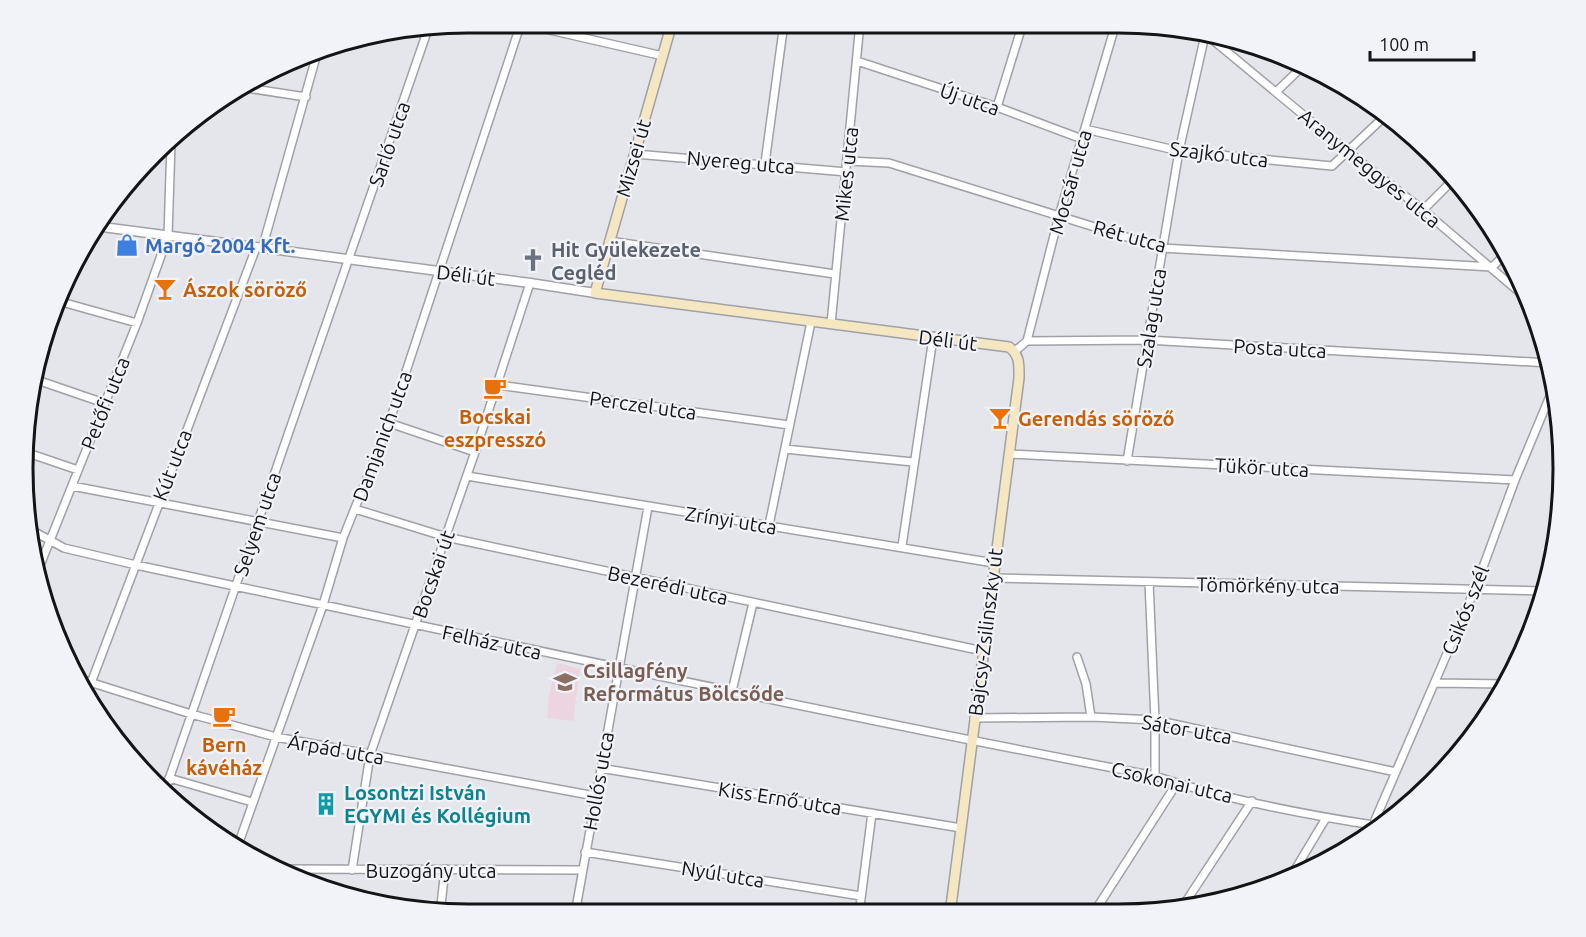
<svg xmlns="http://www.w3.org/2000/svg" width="1586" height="937" font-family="Ubuntu,sans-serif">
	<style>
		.education { fill: #ecd5e0 }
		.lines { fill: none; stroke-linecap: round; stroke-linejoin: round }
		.minor-casing { stroke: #a0a1a6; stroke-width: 10 }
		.tertiary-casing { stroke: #a0a1a6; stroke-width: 11 }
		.secondary-casing { stroke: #a0a1a6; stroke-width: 12 }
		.minor { stroke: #fff; stroke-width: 7 }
		.tertiary { stroke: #fff; stroke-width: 8 }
		.secondary { stroke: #f6e7c3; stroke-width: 9 }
		.labels { text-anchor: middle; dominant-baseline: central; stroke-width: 4.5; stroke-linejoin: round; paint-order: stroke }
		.street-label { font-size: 20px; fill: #131416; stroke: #f2f3f9 }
		.shop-label { font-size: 20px; font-weight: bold; fill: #366cbe; stroke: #f2f3f9; text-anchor: start }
		.worship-label { font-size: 20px; font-weight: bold; fill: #5b616d; stroke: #f2f3f9; text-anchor: start }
		.food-label { font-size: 20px; font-weight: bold; fill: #c56008; stroke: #f2f3f9; text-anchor: start }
		.education-label { font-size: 20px; font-weight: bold; fill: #785e54; stroke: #f2f3f9; text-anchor: start }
		.culture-label { font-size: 20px; font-weight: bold; fill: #0d838f; stroke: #f2f3f9; text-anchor: start }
		.rim { fill: none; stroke: #131416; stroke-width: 3 }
	</style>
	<rect width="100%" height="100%" fill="#e5e6eb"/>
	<path class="education" d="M557,663L580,669L573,721L547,718L549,695Z"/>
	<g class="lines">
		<g class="minor-casing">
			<path id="minor" d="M519,23L663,56
				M1208,36L1348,152L1423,210L1531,302
				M857,61L997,107L1082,139
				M247,88L306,97
				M1277,91L1302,67
				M997,107L1023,23
				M1085,129L1179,151L1332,166L1386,115
				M635,154L847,172
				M848,161L889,163L1162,248L1492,267L1506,254
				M765,163L784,23
				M1423,210L1454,179
				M609,241L835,274
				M262,249L318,50
				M58,301L137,323
				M831,324L860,23
				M1027,341L1059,216L1116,23
				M1014,352L1027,341L1147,340L1549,363
				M37,380L104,403
				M498,385L789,425
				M389,423L475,452
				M785,449L913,462
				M25,452L78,470
				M1009,454L1515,480
				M1127,461L1179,151L1205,35
				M467,476L994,563
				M72,486L343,538
				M355,509L446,537L983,651
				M769,525L811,322
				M33,531L64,548L136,565C475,637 814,711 1155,776C1224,799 1301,814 1373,825
				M902,546L933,338
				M39,568L137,323L168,236L171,143
				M993,578L1544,591
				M1149,582L1155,720V776
				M1077,657L1086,684L1091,717
				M83,680L191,714L276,737L595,796
				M91,683L256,248
				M1435,683L1505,684
				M732,691L753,603
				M974,718L1091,717L1155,720L1396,772
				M600,768L961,828
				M169,778L252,802
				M166,788L428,29
				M1369,834L1475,589L1515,480L1555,384
				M237,848L323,605L343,538L389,423L521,23
				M585,852L861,896
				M280,869L582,870
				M352,870L370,755L475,452L530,283
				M1290,878L1326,818
				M1183,906L1252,801
				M440,914L445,869
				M575,914L648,507
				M859,914L872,813
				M1093,914L1177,783"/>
		</g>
		<g class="tertiary-casing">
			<path id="tertiary" d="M95,226L530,283L595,293"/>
		</g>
		<g class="secondary-casing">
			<path id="secondary" d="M672,23L595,293L1009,347C1020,355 1019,365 1019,378L950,914"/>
		</g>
		<use href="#minor" class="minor"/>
		<use href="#tertiary" class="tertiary"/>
		<use href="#secondary" class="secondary"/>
	</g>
	<defs>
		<g id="shop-bare" transform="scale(1.8)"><path d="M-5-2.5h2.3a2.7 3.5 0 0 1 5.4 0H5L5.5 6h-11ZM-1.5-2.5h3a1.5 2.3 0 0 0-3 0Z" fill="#3f7fe0" stroke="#f2f3f9" stroke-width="2.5" paint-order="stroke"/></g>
		<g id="church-bare" transform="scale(1.8)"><path d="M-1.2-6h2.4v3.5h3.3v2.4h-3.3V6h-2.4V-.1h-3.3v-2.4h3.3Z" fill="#6b7280" stroke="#f2f3f9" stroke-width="2.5" paint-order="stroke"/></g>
		<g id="bar-bare" transform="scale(1.8)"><path d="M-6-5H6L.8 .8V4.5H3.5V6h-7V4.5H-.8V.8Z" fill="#e8710a" stroke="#f2f3f9" stroke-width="2.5" paint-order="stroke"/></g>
		<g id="cafe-bare" transform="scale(1.8)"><path d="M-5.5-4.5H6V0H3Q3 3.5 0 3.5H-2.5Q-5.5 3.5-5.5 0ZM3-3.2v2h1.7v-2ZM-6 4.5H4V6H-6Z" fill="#e8710a" stroke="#f2f3f9" stroke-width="2.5" paint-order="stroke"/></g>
		<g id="school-bare" transform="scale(1.8)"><path d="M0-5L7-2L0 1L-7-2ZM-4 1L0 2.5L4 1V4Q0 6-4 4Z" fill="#8d6e63" stroke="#f2f3f9" stroke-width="2.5" paint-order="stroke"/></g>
		<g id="building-bare" transform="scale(1.8)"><path d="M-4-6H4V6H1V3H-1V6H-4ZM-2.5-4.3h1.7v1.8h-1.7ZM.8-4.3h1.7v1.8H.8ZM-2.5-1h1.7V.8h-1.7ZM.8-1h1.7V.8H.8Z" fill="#0f9aa8" stroke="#f2f3f9" stroke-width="2.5" paint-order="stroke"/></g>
	</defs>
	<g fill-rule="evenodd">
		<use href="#shop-bare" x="127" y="245"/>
		<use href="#church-bare" x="533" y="260"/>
		<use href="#bar-bare" x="165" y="289"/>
		<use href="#cafe-bare" x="495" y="388"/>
		<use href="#bar-bare" x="1000" y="418"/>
		<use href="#school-bare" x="565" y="682"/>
		<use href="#cafe-bare" x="224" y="716"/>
		<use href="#building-bare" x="326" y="804"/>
	</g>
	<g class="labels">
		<g class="street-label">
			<text transform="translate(970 99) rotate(19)">Új utca</text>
			<text transform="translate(389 144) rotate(-71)">Sarló utca</text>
			<text transform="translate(1219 154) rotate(7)">Szajkó utca</text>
			<text transform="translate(633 158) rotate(-74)">Mizsei út</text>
			<text transform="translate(741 162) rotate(5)">Nyereg utca</text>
			<text transform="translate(1370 168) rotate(39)">Aranymeggyes utca</text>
			<text transform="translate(846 174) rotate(-84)">Mikes utca</text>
			<text transform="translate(1070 182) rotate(-74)">Mocsár utca</text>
			<text transform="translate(1130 236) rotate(15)">Rét utca</text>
			<text transform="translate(466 275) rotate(7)">Déli út</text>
			<text transform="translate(1151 318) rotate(-81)">Szalag utca</text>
			<text transform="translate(948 340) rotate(7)">Déli út</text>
			<text transform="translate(1280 348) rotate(3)">Posta utca</text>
			<text transform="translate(105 403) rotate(-68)">Petőfi utca</text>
			<text transform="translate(643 405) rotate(8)">Perczel utca</text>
			<text transform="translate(382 436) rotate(-70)">Damjanich utca</text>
			<text transform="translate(172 465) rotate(-69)">Kút utca</text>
			<text transform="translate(1262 467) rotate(3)">Tükör utca</text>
			<text transform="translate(731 520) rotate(9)">Zrínyi utca</text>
			<text transform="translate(257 524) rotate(-71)">Selyem utca</text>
			<text transform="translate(433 574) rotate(-71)">Bocskai út</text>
			<text transform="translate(668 585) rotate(12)">Bezerédi utca</text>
			<text transform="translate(1268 585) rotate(1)">Tömörkény utca</text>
			<text transform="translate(1465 610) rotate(-68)">Csikós szél</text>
			<text transform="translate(985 632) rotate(-83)">Bajcsy-Zsilinszky út</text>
			<text transform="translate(492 642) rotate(12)">Felház utca</text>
			<text transform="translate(1187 729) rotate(10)">Sátor utca</text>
			<text transform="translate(336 749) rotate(10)">Árpád utca</text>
			<text transform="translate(598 781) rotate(-80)">Hollós utca</text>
			<text transform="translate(1172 782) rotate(13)">Csokonai utca</text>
			<text transform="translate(780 798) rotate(9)">Kiss Ernő utca</text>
			<text x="431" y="870">Buzogány utca</text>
			<text transform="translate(723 874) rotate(9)">Nyúl utca</text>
		</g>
		<g class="shop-label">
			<text x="145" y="245">Margó 2004 Kft.</text>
		</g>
		<g class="worship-label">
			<text x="551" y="249">Hit Gyülekezete<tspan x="551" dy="23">Cegléd</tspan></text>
		</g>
		<g class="food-label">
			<text x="183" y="289">Ászok söröző</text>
			<text x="495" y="416" text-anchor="middle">Bocskai<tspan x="495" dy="23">eszpresszó</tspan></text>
			<text x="1018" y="418">Gerendás söröző</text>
			<text x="224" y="744" text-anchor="middle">Bern<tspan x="224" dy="23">kávéház</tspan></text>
		</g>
		<g class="education-label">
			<text x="583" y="670">Csillagfény<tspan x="583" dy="23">Református Bölcsőde</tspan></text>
		</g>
		<g class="culture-label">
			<text x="344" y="792">Losontzi István<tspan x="344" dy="23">EGYMI és Kollégium</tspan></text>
		</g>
	</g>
	<path d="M0 0H1586V937H0ZM468 33H1118A435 435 0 0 1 1553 468V469A435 435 0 0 1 1118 904H468A435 435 0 0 1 33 469V468A435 435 0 0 1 468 33Z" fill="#f2f3f9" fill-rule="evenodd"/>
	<path class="rim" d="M468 33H1118A435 435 0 0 1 1553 468V469A435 435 0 0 1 1118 904H468A435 435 0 0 1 33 469V468A435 435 0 0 1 468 33Z"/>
	<path d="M1370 51v9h104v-9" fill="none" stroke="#131416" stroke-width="3"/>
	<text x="1379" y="51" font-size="18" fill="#131416" stroke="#f2f3f9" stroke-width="4.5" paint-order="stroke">100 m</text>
</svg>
